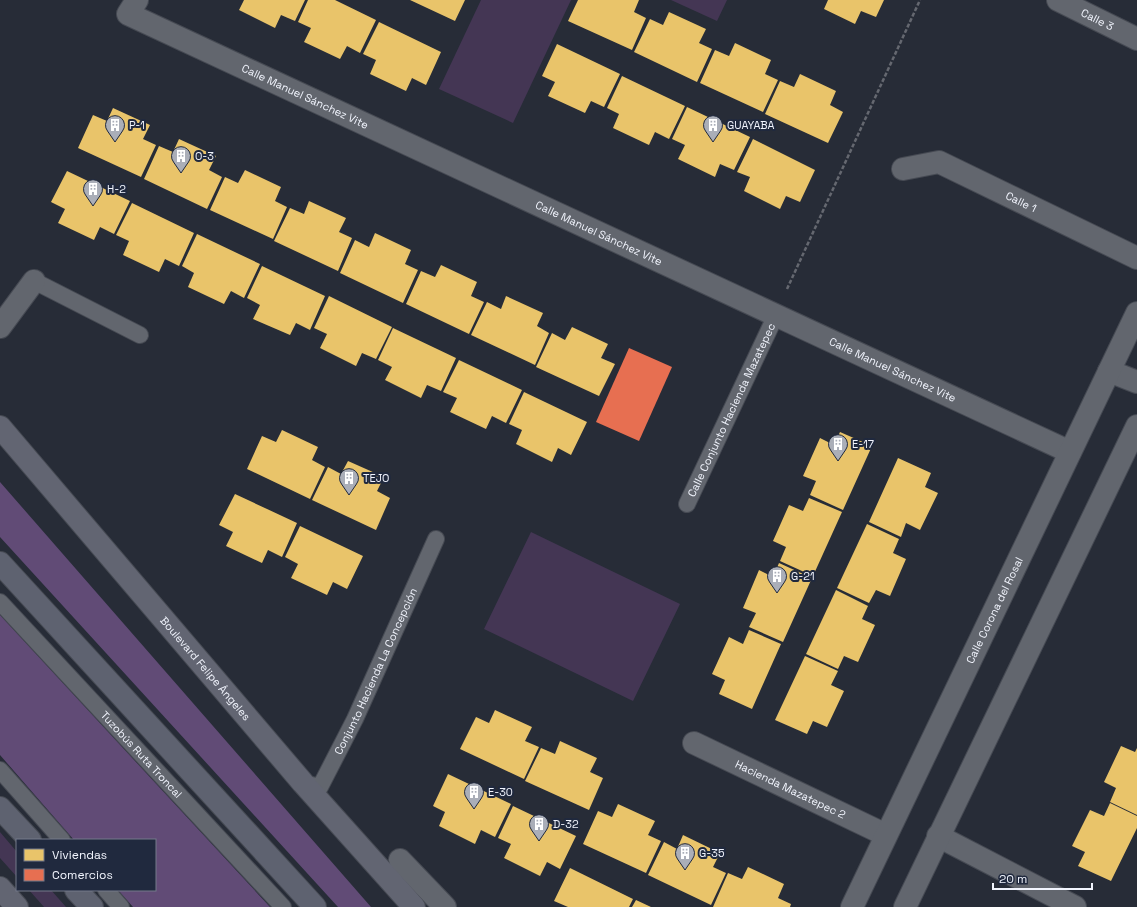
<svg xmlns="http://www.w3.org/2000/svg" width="1137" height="907" font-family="'Space Grotesk',sans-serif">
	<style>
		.green { fill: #443654 }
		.forest { fill: #614b76 }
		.homes { fill: #e9c46a }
		.shops { fill: #e76f51 }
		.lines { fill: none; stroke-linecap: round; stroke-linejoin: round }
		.lane-casing { stroke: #464a53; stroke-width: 18 }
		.street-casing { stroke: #464a53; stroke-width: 24 }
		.primary-casing { stroke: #464a53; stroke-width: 24 }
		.highway-casing { stroke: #464a53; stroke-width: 24 }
		.path { stroke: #656870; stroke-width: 2.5; stroke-dasharray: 4 2; stroke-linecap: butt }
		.lane { stroke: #62666e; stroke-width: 16 }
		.street { stroke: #62666e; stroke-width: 22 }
		.primary { stroke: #626572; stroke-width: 22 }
		.highway { stroke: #5e6270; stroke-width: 22 }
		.labels { text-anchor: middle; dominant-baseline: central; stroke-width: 4; stroke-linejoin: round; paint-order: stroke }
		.street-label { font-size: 11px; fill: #f1f4fd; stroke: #20293e }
		.poi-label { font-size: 11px; fill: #f1f4fd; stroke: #20293e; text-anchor: start }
	</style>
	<rect width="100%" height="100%" fill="#272c37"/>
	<path class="green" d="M481,0H571L513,123L439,89Z
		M671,0H727L717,21Z
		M531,532L680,604L633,701L484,629Z
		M0,832L17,852V877L0,858Z
		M29,890H51L66,907H44Z"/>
	<path class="forest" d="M0,482L371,907H338L0,537Z
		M0,615L270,907H133L118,890H155V840H74L0,755Z"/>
	<path class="homes" d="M244,0H305L295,21L281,15L275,28L239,10Z
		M308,0H335L376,20L360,53L347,46L340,59L304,42L311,28L298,22Z
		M410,0H465L455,21Z
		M578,0H639L634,12L646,18L632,50L568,21Z
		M828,0H884L876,17L861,11L855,24L824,9Z
		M669,12L706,29L699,43L712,49L697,82L634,52L650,19L663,25Z
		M379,22L441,52L426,85L412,78L406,91L370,74L376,60L363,54Z
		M735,43L771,60L765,74L778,80L763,112L700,83L715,50L729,56Z
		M557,44L620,74L604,107L591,101L585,113L548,96L555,82L542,76Z
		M800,74L836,91L830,105L843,112L828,143L765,114L780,81L794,87Z
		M622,76L685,106L669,139L655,132L649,145L613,128L619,114L607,108Z
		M687,107L750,137L734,170L720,164L715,177L678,159L685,145L672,139Z
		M113,108L150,125L143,139L156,145L141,177L78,148L93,115L107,121Z
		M179,139L216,156L209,170L222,177L207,209L144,179L159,146L173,152Z
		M753,139L815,170L800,202L786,196L780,209L744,191L750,177L737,172Z
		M245,170L281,187L275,201L287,207L273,239L210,210L225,177L238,183Z
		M67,171L130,201L114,234L100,227L94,240L58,223L65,209L51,202Z
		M309,201L346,218L339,232L352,238L338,271L274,241L290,208L304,214Z
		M132,203L194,233L179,266L165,259L159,272L123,255L129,241L116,235Z
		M375,233L411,250L405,264L418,270L403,303L340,273L355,240L369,247Z
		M197,234L260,264L244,298L231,291L224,304L188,287L194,273L182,266Z
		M441,265L477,282L471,296L484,302L469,334L406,304L421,271L435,277Z
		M262,266L325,296L310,330L296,323L290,335L253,319L260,305L247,298Z
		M329,296L392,327L376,359L362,353L356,366L320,348L327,334L314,328Z
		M506,296L543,313L537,326L549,333L535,365L471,335L487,302L501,309Z
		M572,327L608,344L601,358L615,364L599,396L536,367L552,333L565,340Z
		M393,328L456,358L441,391L427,385L421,398L385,380L392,367L378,360Z
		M459,360L522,390L506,423L492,416L486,429L450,412L457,398L443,392Z
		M524,392L587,422L571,455L558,448L552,462L516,444L522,430L509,424Z
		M282,430L318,447L312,460L325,467L310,499L247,469L262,436L276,442Z
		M840,432L872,446L843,510L810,495L816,481L803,476L820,438L834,445Z
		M898,458L931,473L925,487L938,493L920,530L906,523L901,537L869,522Z
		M348,461L384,477L377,491L390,498L376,530L312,500L328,467L341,474Z
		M235,494L297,523L282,557L268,550L262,563L226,546L233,532L219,525Z
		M809,498L842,512L813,576L780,561L786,547L773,541L789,505L803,511Z
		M867,524L899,539L893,553L906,559L890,596L876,590L869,603L837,588Z
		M300,526L363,556L347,589L333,582L327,595L291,578L298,564L285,557Z
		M779,563L812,578L783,642L749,627L756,613L743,608L759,570L773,577Z
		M836,590L868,606L862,619L875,625L858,662L844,656L838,669L806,654Z
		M749,630L781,644L752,709L719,694L725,680L712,674L729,637L743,644Z
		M805,656L838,671L831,685L844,691L827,727L813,721L807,734L775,720Z
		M495,710L532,727L525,741L539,747L524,779L460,749L476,717L489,723Z
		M560,741L597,758L590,772L603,778L589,810L525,781L541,748L555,754Z
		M1121,746L1135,752L1137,748V815L1110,802L1116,788L1104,782Z
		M448,774L511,804L495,837L481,830L475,844L439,826L445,812L433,806Z
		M1110,803L1137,816V828L1111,881L1078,866L1085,852L1072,846L1090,810L1104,816Z
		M618,804L655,821L648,835L661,841L646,873L583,844L598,811L612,817Z
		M513,806L576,836L560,869L547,862L540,876L504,858L511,844L498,838Z
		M683,835L720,853L713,867L726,873L711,905L648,875L664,842L677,849Z
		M748,867L784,884L778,898L791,904L790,907H713L728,873L742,879Z
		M570,868L633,899L629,907H568L554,901Z
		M636,900L651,907H632Z"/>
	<path class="shops" d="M629,348L672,367L639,441L596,422Z"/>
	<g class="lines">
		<g class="lane-casing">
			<g id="lane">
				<path d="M34,281L140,335"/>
				<path id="s1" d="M687,504L776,315"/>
				<path id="s2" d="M0,602L283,907"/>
				<path d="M0,770L62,840"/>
				<path id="s3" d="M303,783L320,787L355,719L436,539"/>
				<path d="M106,890L121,907"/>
			</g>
		</g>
		<g class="street-casing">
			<g id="street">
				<path id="s4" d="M137,0L128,14L1070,452"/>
				<path id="s5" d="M1058,0L1137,39"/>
				<path id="s6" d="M903,169L939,162L1137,258"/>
				<path d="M0,327L34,281"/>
				<path d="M1109,371L1137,382"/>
				<path id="s7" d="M694,743L886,835"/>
				<path d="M938,836L1075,907"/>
				<path d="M400,860L445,907"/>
				<path id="s8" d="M852,907L1137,313"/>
				<path d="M905,907L1137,426"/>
			</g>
		</g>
		<g class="primary-casing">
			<g id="primary">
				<path id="s9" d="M0,427L303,783L414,907"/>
				<path d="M0,888L17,907"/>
			</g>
		</g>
		<g class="highway-casing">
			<path id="highway" d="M0,563L315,907
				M0,808L30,840
				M76,890L92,907"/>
		</g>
		<path class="path" d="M787,289L920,0"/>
		<use href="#lane" class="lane"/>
		<use href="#street" class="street"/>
		<use href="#primary" class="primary"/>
		<use href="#highway" class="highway"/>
	</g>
	<defs>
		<g id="building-pin" transform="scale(1)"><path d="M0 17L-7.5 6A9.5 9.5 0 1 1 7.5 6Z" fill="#aaaeb8" stroke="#20293e"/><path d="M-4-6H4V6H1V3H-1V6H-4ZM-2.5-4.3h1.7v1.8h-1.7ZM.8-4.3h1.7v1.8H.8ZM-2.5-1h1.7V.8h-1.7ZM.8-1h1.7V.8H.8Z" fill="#fff"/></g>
	</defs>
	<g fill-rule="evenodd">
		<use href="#building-pin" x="115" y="125"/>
		<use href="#building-pin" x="713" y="125"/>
		<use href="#building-pin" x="181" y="156"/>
		<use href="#building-pin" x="93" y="189"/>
		<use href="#building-pin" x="838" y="444"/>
		<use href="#building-pin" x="349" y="478"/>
		<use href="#building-pin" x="777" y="576"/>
		<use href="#building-pin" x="474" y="792"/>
		<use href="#building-pin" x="539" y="824"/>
		<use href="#building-pin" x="685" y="853"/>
	</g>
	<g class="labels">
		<g class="street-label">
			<text stroke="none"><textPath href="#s5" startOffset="44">Calle 3</textPath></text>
			<text stroke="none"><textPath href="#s4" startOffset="212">Calle Manuel Sánchez Vite</textPath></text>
			<text stroke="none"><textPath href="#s6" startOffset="128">Calle 1</textPath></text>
			<text stroke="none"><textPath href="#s4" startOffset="536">Calle Manuel Sánchez Vite</textPath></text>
			<text stroke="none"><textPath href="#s4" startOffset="860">Calle Manuel Sánchez Vite</textPath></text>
			<text stroke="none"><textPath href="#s1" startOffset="104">Calle Conjunto Hacienda Mazatepec</textPath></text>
			<text stroke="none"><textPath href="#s8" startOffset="329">Calle Corona del Rosal</textPath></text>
			<text stroke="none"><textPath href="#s9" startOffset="317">Boulevard Felipe Ángeles</textPath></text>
			<text stroke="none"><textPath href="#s3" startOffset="146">Conjunto Hacienda La Concepción</textPath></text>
			<text stroke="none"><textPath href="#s2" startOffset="208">Tuzobús Ruta Troncal</textPath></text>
			<text stroke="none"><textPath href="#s7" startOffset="107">Hacienda Mazatepec 2</textPath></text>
		</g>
		<g class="poi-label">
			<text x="129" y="125">P-1</text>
			<text x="727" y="125">GUAYABA</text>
			<text x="195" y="156">O-3</text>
			<text x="107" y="189">H-2</text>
			<text x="852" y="444">E-17</text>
			<text x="363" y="478">TEJO</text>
			<text x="791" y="576">G-21</text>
			<text x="488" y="792">E-30</text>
			<text x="553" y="824">D-32</text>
			<text x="699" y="853">G-35</text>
		</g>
	</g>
	<rect x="16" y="839" width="140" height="52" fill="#20293e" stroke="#747a8a"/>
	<rect x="24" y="849" width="20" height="12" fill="#e9c46a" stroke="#747a8a"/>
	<text x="52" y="859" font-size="12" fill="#f1f4fd">Viviendas</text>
	<rect x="24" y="869" width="20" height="12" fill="#e76f51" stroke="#747a8a"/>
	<text x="52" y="879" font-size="12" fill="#f1f4fd">Comercios</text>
	<path d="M993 883v6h99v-6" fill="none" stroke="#f1f4fd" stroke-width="2"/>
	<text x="999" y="883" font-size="12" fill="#f1f4fd" stroke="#20293e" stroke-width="3" paint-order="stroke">20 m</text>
</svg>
